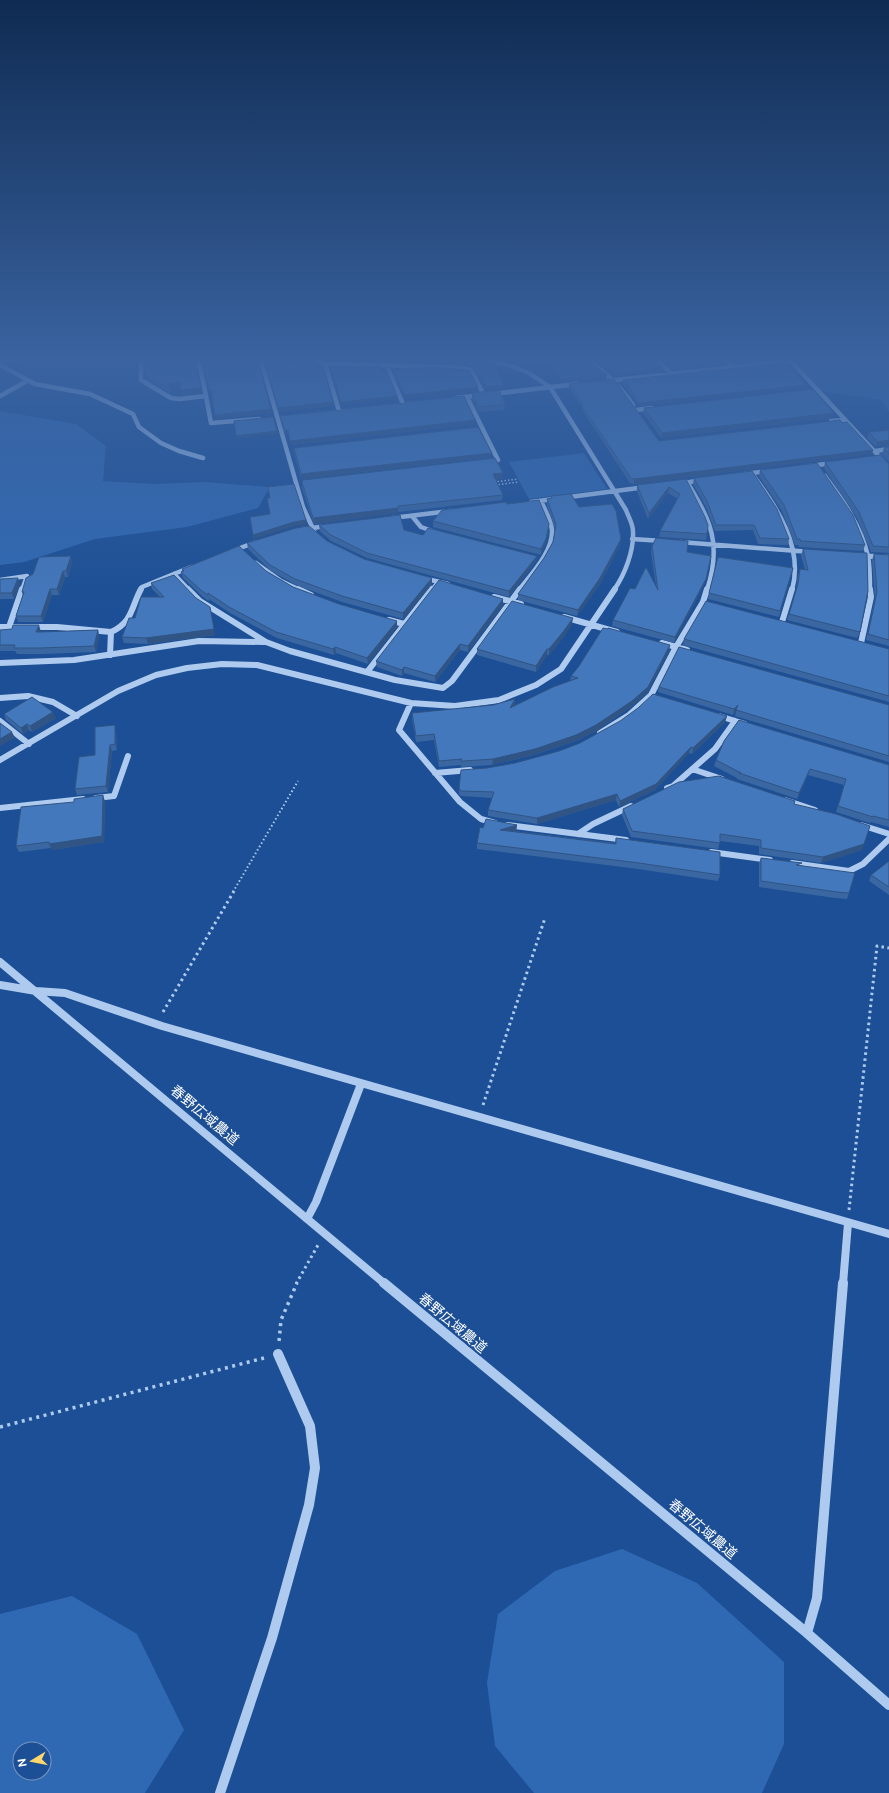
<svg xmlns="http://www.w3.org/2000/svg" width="889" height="1793" font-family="'Public Sans','Noto Sans JP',sans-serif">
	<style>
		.green { fill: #3069b3; fill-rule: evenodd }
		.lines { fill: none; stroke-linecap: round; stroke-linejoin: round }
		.path-far3 { stroke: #aecbef; stroke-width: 1.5; stroke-dasharray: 1.5 2; stroke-linecap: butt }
		.path-far2 { stroke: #aecbef; stroke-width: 2; stroke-dasharray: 1.5 2.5; stroke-linecap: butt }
		.path-far1 { stroke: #aecbef; stroke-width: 3; stroke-dasharray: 2.5 3.5; stroke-linecap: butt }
		.path { stroke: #aecbef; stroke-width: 3.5; stroke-dasharray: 3 4.5; stroke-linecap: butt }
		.minor-far3 { stroke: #aecbef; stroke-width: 4.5 }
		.minor-far2 { stroke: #aecbef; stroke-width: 6 }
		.minor-far1 { stroke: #aecbef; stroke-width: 8 }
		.minor { stroke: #aecbef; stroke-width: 10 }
		.wall { fill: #3a67a2 }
		.shaded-wall { fill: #305484 }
		.building { fill: #4478bc; stroke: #305484 }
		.labels { text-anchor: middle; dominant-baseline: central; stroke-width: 4; stroke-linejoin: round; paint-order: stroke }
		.near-street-label { font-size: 14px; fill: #fff; stroke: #1c4f95 }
	</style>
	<rect width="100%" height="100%" fill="#1c4f95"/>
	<path class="green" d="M791,357H889V412L881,400L822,391Z
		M0,411L76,424L106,446L103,481L155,484L206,482L270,487L258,508L187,527L95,539L24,562L0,565Z
		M584,453L607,489L529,499L509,462Z
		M622,1549L697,1583L784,1662V1744L762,1793H534L495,1746L487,1683L498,1614L555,1571Z
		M72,1596L137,1634L184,1730L145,1793H0V1614ZM20,1749H44V1773H20Z"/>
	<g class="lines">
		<path class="path-far3" d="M494,482L518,479
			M495,485L519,482"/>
		<path class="path-far2" d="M233,892L298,781"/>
		<path class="path-far1" d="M163,1012L234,891
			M483,1105L545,918
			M849,1210L877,946L889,948
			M296,1284L318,1245"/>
		<path class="path" d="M279,1341L281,1320L297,1283
			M0,1427L264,1358"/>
		<path class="minor-far3" d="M166,357L141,361V380L171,398L179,399L206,396L211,423L259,419
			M198,357L206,396
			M260,357L303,507L314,531
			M291,357L325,363L462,368L471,370L484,395
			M464,357L509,365L529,373L550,387L626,510C628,516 633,524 633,531C634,551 625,574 614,590
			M582,357C604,369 619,385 633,405
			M653,357L671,373
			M723,357L734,367
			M787,357L889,467
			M0,362L2,366L35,384L90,394L133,414L139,427L161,443L179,451L203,458
			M0,362L23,357
			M325,363L339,411
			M387,366L403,404
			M607,381L790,361
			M492,394L577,384
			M0,396L27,381
			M467,397L498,460L488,461
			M456,398L482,395
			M636,410L652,408
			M831,421L845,420
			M875,451L889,449
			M809,466L834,463
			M744,474L769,471
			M753,475C777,507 804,548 792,590
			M825,476C843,500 861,526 868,556C870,566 870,579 870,590
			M687,482C711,521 722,544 707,590
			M678,484L702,480
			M531,502L646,487
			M412,516L421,527L435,532
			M392,518L450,511
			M303,529L328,526
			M632,539L663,541
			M680,542L811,552
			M232,551L256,542
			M857,555L889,557
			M256,563L281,581L300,590
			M174,574L189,590
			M423,578L448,584
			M0,580L27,576L22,590
			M140,590L142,587L191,567
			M432,590L438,582
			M519,590C531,574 553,552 552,530C551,520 545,510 541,501"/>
		<path class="minor-far2" d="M188,589L200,601L266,642L290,651L395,680L443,688L452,681L520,589
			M298,589L311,595
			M494,597L521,604
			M564,617L617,632
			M389,620L404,624
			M782,622L792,589
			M0,627H57L111,632L110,655
			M9,627L22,589
			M111,632C133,622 131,607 141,589
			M662,643L687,650
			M861,643L871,597L870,589
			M0,663L74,660L199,641L264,642
			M367,672L432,589
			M0,698L28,696L53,702L77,716
			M411,703L399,730L460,802L481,819L495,823
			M719,716L745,724
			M0,721L29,744
			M600,733L629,715L651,695L676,647L703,602L707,589
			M0,760L118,691L156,675L187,668L222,664L257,665L411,703L455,706L499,700L536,685L561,669L615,589
			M692,769L722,779
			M435,773L470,770
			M667,788L673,786L715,749L735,721
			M96,798L114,796L128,756
			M785,800L815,810
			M0,808L83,799
			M507,825L626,840
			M861,825L889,834
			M578,834L593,824L631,806
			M711,852L770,860
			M792,863L849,871L863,864L889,839"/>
		<path class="minor-far1" d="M0,962L385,1284
			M0,985L36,991L65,993L162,1026L889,1234
			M307,1219L316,1202L361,1084
			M843,1284L848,1223"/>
		<path class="minor" d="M384,1283L807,1633L889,1705
			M807,1633L817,1598L843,1283
			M220,1793L272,1638L309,1505L315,1468L310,1426L278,1354"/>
	</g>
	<path class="wall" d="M264,357H285L287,364L318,368L333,402L334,406L279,412Z
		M507,357H580L607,374V377L563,382L548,360L536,368Z
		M588,357H651L663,371L617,376L608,368Z
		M658,357H722L726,361L725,364L673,370Z
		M728,357H779L778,358L735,363Z
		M463,358L504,385V388L486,390L473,367L462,364L439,363V360Z
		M144,366L202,393L182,395L180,386L169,389L170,393L149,380L145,371Z
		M331,367L352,368L382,373L397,396V399L341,405L331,370Z
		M394,371L478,387V391L405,398L394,374Z
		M623,380L805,387L639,406L622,383Z
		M569,384L659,441L842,423L873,450L872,454L634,484L630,483L582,410V408L569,388Z
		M472,393L505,404L504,410L479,412L472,399Z
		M403,404L475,420V424L291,445L288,433L285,434L281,419L280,416L339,411Z
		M644,408L833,418L661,438L643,413Z
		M889,430V445L876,447L867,438L869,432Z
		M889,447V462L882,454L884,448Z
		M294,448L492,457L301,479L294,452Z
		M825,462L889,464V553L871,552L857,518L824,468Z
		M760,470L865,545L863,551L799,547L798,545H795L782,511L759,476Z
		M503,473L502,479H496L503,495L502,500L398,512V513L314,524L302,488V482Z
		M694,478L789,539L788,545L758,544L753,530L715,531L706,507L693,484Z
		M686,479L707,534L706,540L659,537L660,531L678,499L668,493L648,519L637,491V485Z
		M551,496L579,507L620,545L600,584L577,616L518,600V594L544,558L553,542L555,528L547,505V499L551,498Z
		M507,504L549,524L545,545L541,555L433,527V521Z
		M319,525L404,530L423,535L537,556L536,561L509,597L367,558L331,541L320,531Z
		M327,541L364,559L432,584L403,619L342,602L296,585L271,571L248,549L247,543Z
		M652,546L687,552L711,556L704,585L674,643L612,626L613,620L635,589L656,586L651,552Z
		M803,549L860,632L857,638L787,620L796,590L798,575L800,569L805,570L801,555Z
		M874,554L889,555V646L866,640L875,598L872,560Z
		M718,557L793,568L779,617L708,599Z
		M72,562L68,577H65L59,595H52L43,622H18L16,616L23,596L22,592Z
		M182,569L266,571L293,587L397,627L368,664L336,653L334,655L277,638L230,613L209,599V601L203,597L183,578L181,572L182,571Z
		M0,579L20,584L14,599H0Z
		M151,583L215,635L148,644L124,643L122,637L135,618L160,597L152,589Z
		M503,599V605L468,652L460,650L435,682L404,673L402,676L377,667L376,661Z
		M572,624L563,638L549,655H547L536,672L477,655V649Z
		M0,630L41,632H40L98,630L99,636L96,652L43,654H17L15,651H0Z
		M684,639L889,649V702L683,645Z
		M669,651L647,693L631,707L596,731L576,741L534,755L492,765L461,767V765L439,767L434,740L416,742L412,719V713L515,705L570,681L571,676Z
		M659,687L889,705V762L735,716L736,712L733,715L658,692Z
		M4,714L56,718L32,732L29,730L23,734L6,720Z
		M727,716L725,722L692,754L689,753L655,790L619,807L616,800L537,824L488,816V810L492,798L461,796L459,794V788L487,768L515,763Z
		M116,731L117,750L112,751L108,792L77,795L75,789L95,755Z
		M716,760L889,765V827L871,822L870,823L836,812L844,785L808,775L797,799L737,779V778L714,766Z
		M105,801L104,842L52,850L51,848L19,852L16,846Z
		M794,804L862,850L821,863L759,854V846L720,841L718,849L631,837L622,815L623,809Z
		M517,825L516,831H514L615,843L616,838L720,875L718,881L638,869L477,849V843L483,828Z
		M761,858L801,865L849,893L847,899L835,898L759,887V863Z
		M889,861V895L869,881L871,875Z"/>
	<path class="shaded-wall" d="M549,357L548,360L536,368V365Z
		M767,357H779L778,358L735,363L736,360Z
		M726,361L725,364L673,370V367Z
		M663,368V371L617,376V373Z
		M607,374V377L563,382V379Z
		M180,381L181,385L169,389L167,384Z
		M504,385V388L486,390V387Z
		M806,385L805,387L639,406V403Z
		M478,387V391L405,398V395Z
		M201,388L202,393L182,395L181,390Z
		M209,390H211L212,394H209Z
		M397,396V399L341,405V402Z
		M333,402L334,406L279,412L278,408Z
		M271,409V413L216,419L215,415Z
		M834,413L833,418L661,438L662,433Z
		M475,420V424L291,445L290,441Z
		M285,430H288V433L285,434Z
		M277,431L278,434L236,438V436Z
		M889,440V445L876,447L877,442Z
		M873,450L872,454L634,484V479Z
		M492,453V457L301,479V474Z
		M503,473L502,479L493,480V474Z
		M669,487L668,493L648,519L649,513Z
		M398,508V513L314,524L313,518Z
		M306,520V525L295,526L253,539V535L294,522Z
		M549,524L545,545L541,555V549Z
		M621,539L620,545L600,584L577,616L578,610Z
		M71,556L72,562L68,577L66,571Z
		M537,556L536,561L509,597V591Z
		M63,571L65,577L59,595L57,589Z
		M18,578L20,584L14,599L12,593Z
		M432,578V584L403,619V613Z
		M706,579L704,585L674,643L675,637Z
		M50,589L52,595L43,622L41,616Z
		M503,599V605L468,652V646Z
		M210,607L215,635L148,644L146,638Z
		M573,618L572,624L563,638L549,655V649Z
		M397,621V627L368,664L367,658Z
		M39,625L41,632L39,638L36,632Z
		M98,630L99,636L96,652L94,646Z
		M460,644V650L435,682V676Z
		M670,645L669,651L647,693L631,707L596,731L576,741L534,755L492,765L493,759Z
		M335,647L336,653L334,655L333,649Z
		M547,649V655L536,672V666Z
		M404,667V673L402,676V670Z
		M515,699V705L510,708Z
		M738,705L736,712L733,715L734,709Z
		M53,712L56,718L32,732L30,726Z
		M727,716L725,722L692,754L693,748Z
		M27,724L29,730L23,734L21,728Z
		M115,725L116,731L117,750L115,744Z
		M12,732L15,738L0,746V739Z
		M110,745L112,751L108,792L106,786Z
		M691,747L689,753L655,790L619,807L620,801Z
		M810,769L808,775L797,799L799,793Z
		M617,794L616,800L537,824V818Z
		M103,795L105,801L104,842L52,850L49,844Z
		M517,825L516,831L500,836V830Z
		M864,844L862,850L821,863L823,857Z"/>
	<path class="building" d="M166,357H194L201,388L181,390L180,381L167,384L169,388L148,376L144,366V359Z
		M202,357H257L271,409L215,415L211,390H209Z
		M264,357H285L287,364L316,362L318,368L323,367L333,402L278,408Z
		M441,357H463V358L493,363L504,385L486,387L473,364L462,361L439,360Z
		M515,357H549L536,365Z
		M549,357H580L607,374L563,379Z
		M594,357H651L663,368L617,373L608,365Z
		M662,357H722L726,361L673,367Z
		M732,357H767L736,360Z
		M785,363L806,385L639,403L623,380Z
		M351,366L352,368L380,366L382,373L387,372L397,396L341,402L331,367Z
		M433,367L469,370L478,387L405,395L394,371Z
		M614,379L659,441L840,420L842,423L847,422L873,450L634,479L631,478L582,406L583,405L569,384Z
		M813,389L834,413L662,433L644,408Z
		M499,390L505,404L479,407L472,393Z
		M464,396L475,420L290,441L288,430H285L280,416L336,410L339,411L342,409L400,403L403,404L406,402Z
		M273,417L277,431L236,436L234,421Z
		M478,427L492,453L301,474L294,448Z
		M889,430V440L877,442L869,432Z
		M889,447V454L884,448Z
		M880,455L889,464V547L873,546L859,512L825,462Z
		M495,458L503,473L493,474L503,495L398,506V508L313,518L302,482L303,480Z
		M817,463L853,515L865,545L801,541L800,539H797L784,505L760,470Z
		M752,471L777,509L789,539L760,538L754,525H716L707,501L694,478Z
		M686,479L705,517L708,525L707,534L660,531L680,494L669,487L649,513L637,485Z
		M294,484L306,520L294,522L253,535L250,517L270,514L267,498H270L268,487Z
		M571,494L579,507L612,504L616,511L621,539L600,578L578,610L518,594L544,558L553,542L556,524L547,499L552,498L551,496Z
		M539,500L549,524L546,539L541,549L433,521L442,510L506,502L507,504Z
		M400,515L404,530L423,535L428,528L537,556L509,591L367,553L331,535L319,525Z
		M309,526L327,541L364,559L432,578L403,613L342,596L295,579L270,565L247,543L296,528Z
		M656,538L688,541L687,552L711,556L706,579L675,637L613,620L630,588L635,589L646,567L658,590L652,546Z
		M239,546L266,571L293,587L339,604L397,621L367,658L335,647L333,649L276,632L229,607L208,593V595L202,591L181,572L184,571L182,569Z
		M803,549L867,553L868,591L860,632L789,614L798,584L800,569L808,570Z
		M874,554L889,555V640L868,634L877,592Z
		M71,556L66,571H63L57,589H50L41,616H16L24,592H22L26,578L33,574L39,557Z
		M718,557L793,568L780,611L709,593Z
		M174,575L196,598L210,607L214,629L146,638L122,637L129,618H135L141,597H164L151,583Z
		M18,578L12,593H0V579Z
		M439,580L503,599L468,646L460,644L435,676L404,667L402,670L376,661Z
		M512,601L573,618L563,632L549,649H547L536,666L477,649Z
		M706,601L889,649V696L684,639Z
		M13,625H39L36,632H41L98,630L94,646L41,648H14L15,645H0V630L12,629Z
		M603,628L608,629V628L670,645L648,687L632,701L596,725L576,735L535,749L493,759L464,761H461L462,759L439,761L434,734L416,736L412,713L493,705L515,699L510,708L553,687L578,678L571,676L579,666Z
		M679,647L889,705V756L736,710L738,705L734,709L659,687Z
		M653,694L727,716L693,748L691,747L656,784L620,801L617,794L537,818L488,810L494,792L461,791L459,788L461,770L487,768L515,763L559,751L580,743L620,721L638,708Z
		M32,697L53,712L30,726L27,724L21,728L4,714Z
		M739,720L889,765V820L873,816V817L838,806L846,779L810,769L799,793L739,773H741L716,760L724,741Z
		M0,723L12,732L0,739Z
		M115,725V744L110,745L106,786L75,789L79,757L95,755V727Z
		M719,776L795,801L794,804L836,814L870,826L864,844L823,857L761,848V840L720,834V843L632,831L623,809L679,782Z
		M103,795L102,836L49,844V842L16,846L21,807L74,802V799Z
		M486,819L517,825L500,830L616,844V838L720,852V875L639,863L477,843L480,827L483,828Z
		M761,858L802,863L796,865L855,873L849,893L837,892L761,881Z
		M889,861V887L871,875Z"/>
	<linearGradient id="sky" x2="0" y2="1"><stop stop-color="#0f2b52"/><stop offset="0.59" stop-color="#3a63a0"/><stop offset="1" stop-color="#3a63a0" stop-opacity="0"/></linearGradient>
	<rect width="889" height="608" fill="url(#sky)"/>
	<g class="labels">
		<g class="near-street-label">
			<text transform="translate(205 1115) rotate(40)">春野広域農道</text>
			<text transform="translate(453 1323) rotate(40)">春野広域農道</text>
			<text transform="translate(703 1529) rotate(40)">春野広域農道</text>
		</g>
	</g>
	<g transform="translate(32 1761) rotate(260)"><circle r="19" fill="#1c4f95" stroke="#7795bf"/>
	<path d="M0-3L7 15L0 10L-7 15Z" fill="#ffd66c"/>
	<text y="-6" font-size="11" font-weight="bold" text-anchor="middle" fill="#ffffff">N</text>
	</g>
</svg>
